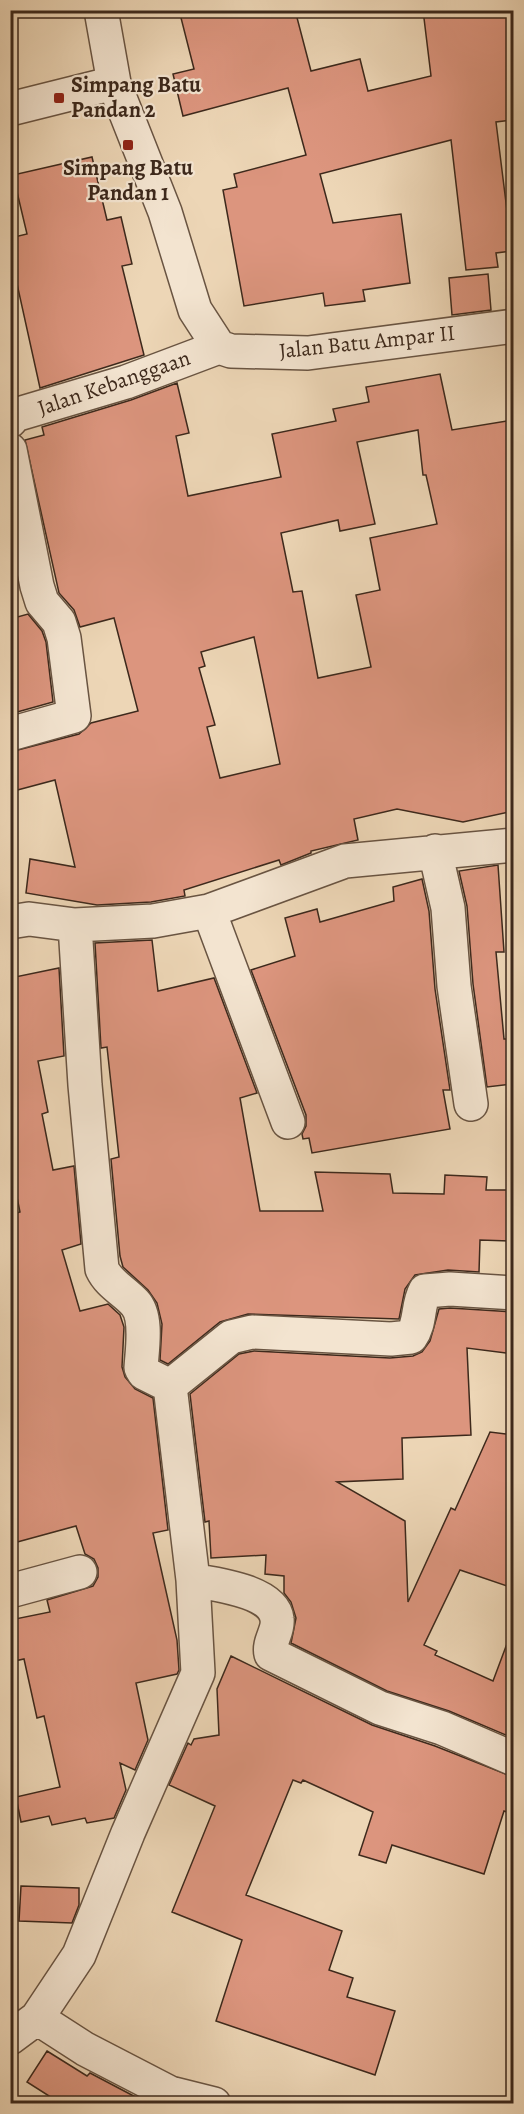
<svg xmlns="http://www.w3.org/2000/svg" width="524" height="2114" font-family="Alegreya,serif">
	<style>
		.building { fill: #dc957e; stroke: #3d291c; stroke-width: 1.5; fill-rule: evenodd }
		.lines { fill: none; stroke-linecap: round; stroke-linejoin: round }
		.minor-casing { stroke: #695442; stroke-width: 36 }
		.minor { stroke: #f3e4d0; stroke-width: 33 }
		.poi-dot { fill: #8f2418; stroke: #f3e4d0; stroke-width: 2 }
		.labels { text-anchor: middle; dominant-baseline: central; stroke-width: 4.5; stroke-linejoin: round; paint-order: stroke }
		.poi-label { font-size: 22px; font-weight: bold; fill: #3d291c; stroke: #f3e4d0; text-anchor: start }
		.street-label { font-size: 22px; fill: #3d291c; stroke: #f3e4d0 }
	</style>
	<rect width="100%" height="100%" fill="#edd6b6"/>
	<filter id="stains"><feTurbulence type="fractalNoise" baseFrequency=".00333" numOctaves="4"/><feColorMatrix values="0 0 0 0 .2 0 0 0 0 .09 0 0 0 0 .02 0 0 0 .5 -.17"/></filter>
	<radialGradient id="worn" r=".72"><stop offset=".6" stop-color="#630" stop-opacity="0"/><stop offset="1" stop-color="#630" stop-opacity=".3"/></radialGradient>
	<path class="building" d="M179,10H295L311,71L360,59L368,91L431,76L423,10H513V120L496,122L512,251L496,253L498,267L466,270L451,140L320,174L333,223L401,214L410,283L363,290L365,301L325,306L323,293L244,306L223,190L237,187L234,174L306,155L288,88L183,116L173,74L194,69Z
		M92,157L107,220L121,217L132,264L122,266L144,355L40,388L10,252V238L27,234L13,175Z
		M488,274L491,310L452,315L449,278Z
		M440,374L452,430L513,420V811L463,822L397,809L354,819L358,840L311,851V853L281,865L279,860L184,890L185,896L151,902L97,905L26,893L30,859L75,867L55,780L10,792V752L79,734L91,723L138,711L114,618L80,627L74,610L59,593L25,440L44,435L42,427L131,400L177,383L189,433L176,436L188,496L281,477L272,434L336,421L333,409L369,402L366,387ZM418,430L423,475H426L437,524L370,538L380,590L356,595L371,667L318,678L302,591L293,592L281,533L338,520L340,531L375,524L357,442ZM254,637L280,764L220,778L207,727L215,725L199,668L205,666L201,652Z
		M28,614L42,631L46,642L53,702L10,714V619Z
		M498,865L504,952H496L504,1039H513V1084L487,1087L473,984L467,906L459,871Z
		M422,879L429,911L435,989L450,1090H443L450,1129L312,1153L309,1138L303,1139L302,1134L306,1126V1115L251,970L295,956L285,918L317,909L320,922L394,901L393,887Z
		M152,940L158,991L214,978L257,1093L240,1098L260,1211H323L315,1172L390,1174L393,1193L444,1194L445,1175L487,1177L486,1190H513V1241L480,1240L479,1272L448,1270L415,1275L405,1289L399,1319L248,1314L220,1322L168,1364L160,1360L162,1324L157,1303L148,1290L123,1267L120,1256L111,1159L119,1157L107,1047L101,1048L95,943Z
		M59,968L64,1056L38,1061L48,1112L42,1114L53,1170L74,1166L81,1244L62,1250L80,1311L108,1304L120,1315L124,1327L122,1367L125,1377L135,1389L153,1398L168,1530L153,1533L177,1640L179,1670L177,1674L136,1683L148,1740L135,1770L120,1763L126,1790L114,1818L87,1823L85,1818L52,1825L49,1816L21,1822L16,1797L60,1787L44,1716L37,1718L24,1659L10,1662V1620L50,1612L47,1600L93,1586L98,1577V1568L94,1559L85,1554L76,1526L10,1544V1215L20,1212L10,1163V978Z
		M450,1308L513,1312V1354L467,1348L471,1435L402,1438L403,1479L337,1482L405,1521L408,1602L451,1508L455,1510L490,1432L513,1435V1588L460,1570L424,1645L437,1651L435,1655L493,1681L511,1633L513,1634V1738L449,1711L387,1691L291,1643L296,1618L291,1602L284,1593V1576L265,1574L266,1555L211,1558L209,1521L205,1522L190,1394L239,1354L254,1351L390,1358L413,1356L422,1352L430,1341L439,1309Z
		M231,1656L372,1725L435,1746L513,1777V1814L504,1811L484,1874L392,1845L386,1863L359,1855L373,1812L303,1780L301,1783L293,1780L246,1895L342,1931L329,1970L353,1978L347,1997L395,2011L375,2075L216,2021L242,1940L172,1912L215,1806L169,1785L188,1743L191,1745L194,1739L219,1735L217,1689Z
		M21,1886L79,1888V1905L72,1923L19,1921Z
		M47,2051L87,2076L90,2073L147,2103H60L27,2082Z"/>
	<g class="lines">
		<g class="minor-casing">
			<path id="minor" d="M101,10L114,83L165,212L195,310L219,347L231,351L308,353L514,326
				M10,109L114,83
				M10,421L15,415L126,382L219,347
				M10,450L37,586L42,602L59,622L64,638L74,716L10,734
				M435,851L448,908L454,986L471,1104
				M209,911L288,1122
				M10,922L29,919L75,925L153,921L209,911L345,861L514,845
				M75,925L85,1085L102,1269C109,1284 124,1291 135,1303C148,1317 142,1350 141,1368L144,1373L170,1386
				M170,1386L231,1337L252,1332L391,1339L411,1337C421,1323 417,1306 425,1291L450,1289L514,1293
				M193,1580C214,1584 274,1591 277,1619C279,1631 268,1642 271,1654L380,1708L442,1728L514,1759
				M10,1591L80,1572
				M37,2018L79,1955L128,1833L198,1673L193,1580L170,1386
				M10,2038L37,2018L85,2049L170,2093L214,2104"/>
		</g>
		<use href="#minor" class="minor"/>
	</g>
	<g class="poi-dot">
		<rect x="53" y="92" width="12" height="12" rx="3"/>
		<rect x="122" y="139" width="12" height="12" rx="3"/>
	</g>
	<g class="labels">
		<g class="poi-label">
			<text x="71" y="85">Simpang Batu<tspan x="71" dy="25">Pandan 2</tspan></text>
			<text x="128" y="168" text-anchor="middle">Simpang Batu<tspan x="128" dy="25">Pandan 1</tspan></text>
		</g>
		<g class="street-label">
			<text transform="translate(367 342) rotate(-6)">Jalan Batu Ampar II</text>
			<text transform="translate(114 383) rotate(-19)">Jalan Kebanggaan</text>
		</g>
	</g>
	<rect width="524" height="2114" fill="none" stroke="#edd6b6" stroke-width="36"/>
	<rect x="12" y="12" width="500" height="2090" fill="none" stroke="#3d291c" stroke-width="3"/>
	<rect x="18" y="18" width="488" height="2078" fill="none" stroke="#3d291c" stroke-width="1.5"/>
	<rect width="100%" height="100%" filter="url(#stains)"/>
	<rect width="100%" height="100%" fill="url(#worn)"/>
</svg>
